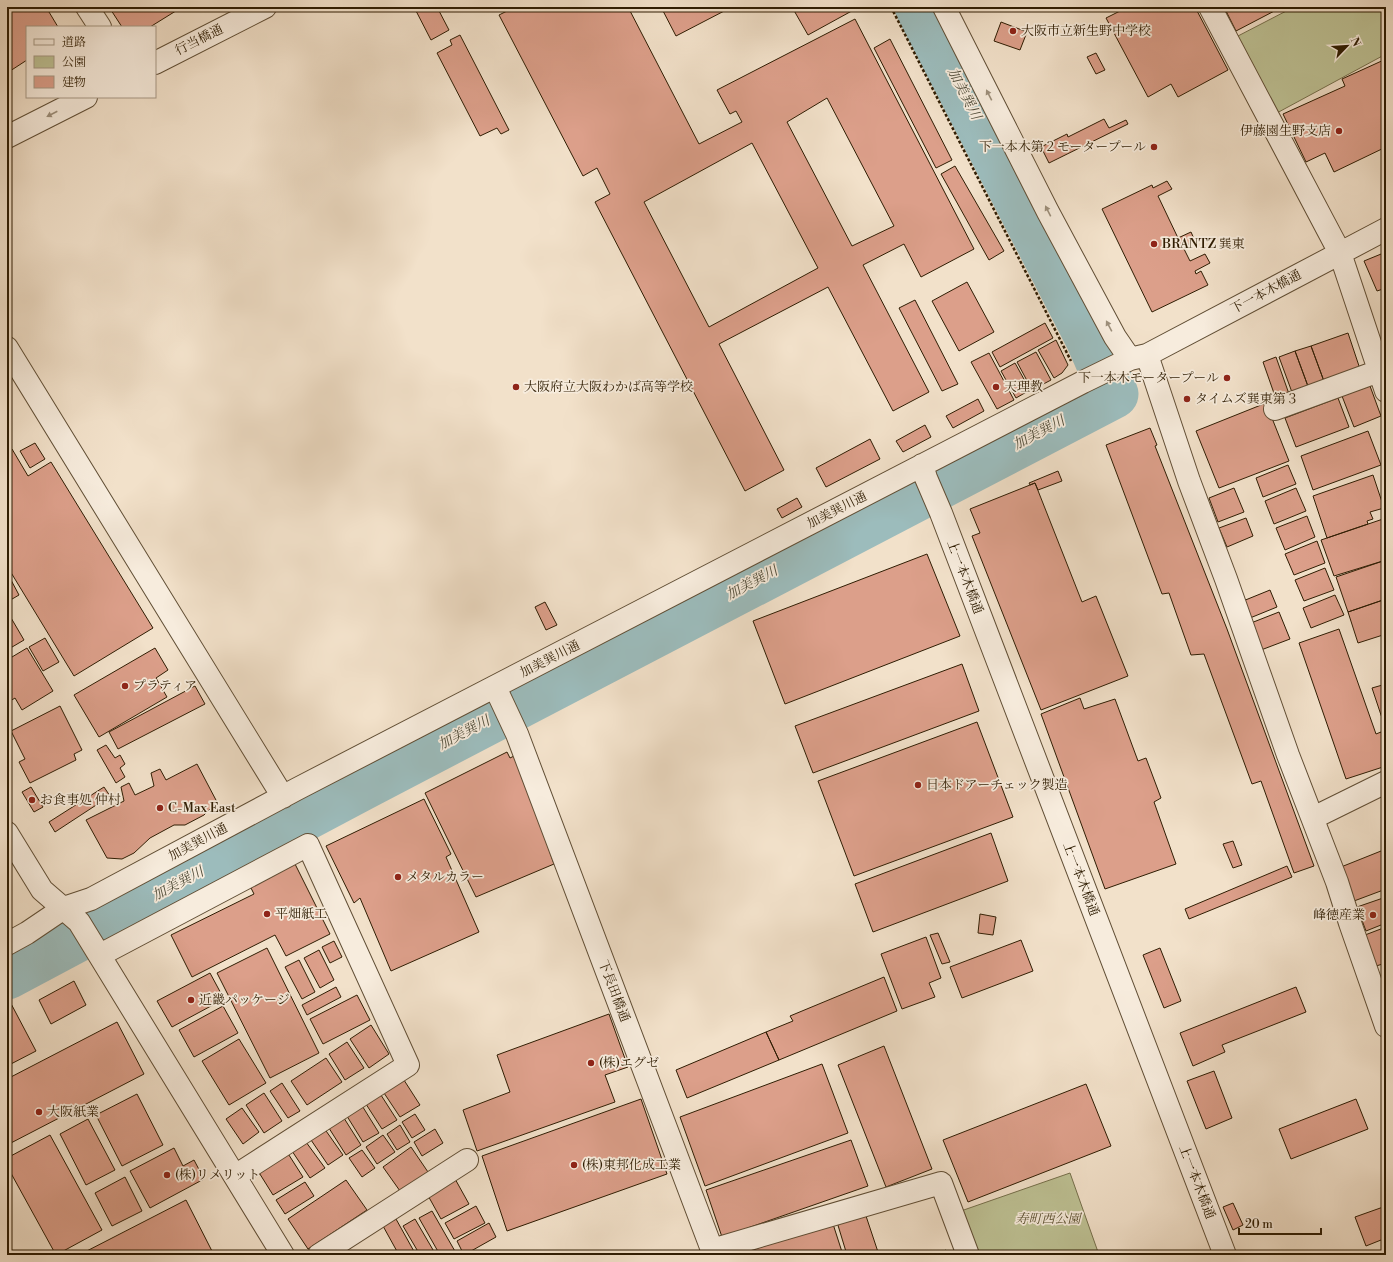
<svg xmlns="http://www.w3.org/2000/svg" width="1393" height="1262" font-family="'Libre Bodoni','Noto Serif JP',serif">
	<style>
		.green { fill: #bec295; stroke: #76704c }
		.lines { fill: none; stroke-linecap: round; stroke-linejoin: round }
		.river { stroke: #9cbcbc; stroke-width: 49 }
		.building { fill: #dc9f8a; stroke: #2f1d03; fill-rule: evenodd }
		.minor-casing { stroke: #604e35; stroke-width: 24 }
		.path { stroke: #2f1d03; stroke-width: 2.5; stroke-dasharray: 3 2; stroke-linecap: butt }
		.minor { stroke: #f7ecdd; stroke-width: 22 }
		.oneway { fill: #9d8f7b }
		.poi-dot { fill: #8f2418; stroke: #f7ecdd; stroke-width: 1.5 }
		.labels { text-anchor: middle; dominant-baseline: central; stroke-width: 3.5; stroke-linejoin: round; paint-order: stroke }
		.poi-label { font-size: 13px; fill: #2f1d03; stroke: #f7ecdd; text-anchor: start }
		.street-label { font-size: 13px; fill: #2f1d03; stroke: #f7ecdd }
		.park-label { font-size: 13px; font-style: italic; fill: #5a4f2f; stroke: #f7ecdd }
		.water-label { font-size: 14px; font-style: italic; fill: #504d3a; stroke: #f7ecdd }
	</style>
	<rect width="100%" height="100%" fill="#f2e1ca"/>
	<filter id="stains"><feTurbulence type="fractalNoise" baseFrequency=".005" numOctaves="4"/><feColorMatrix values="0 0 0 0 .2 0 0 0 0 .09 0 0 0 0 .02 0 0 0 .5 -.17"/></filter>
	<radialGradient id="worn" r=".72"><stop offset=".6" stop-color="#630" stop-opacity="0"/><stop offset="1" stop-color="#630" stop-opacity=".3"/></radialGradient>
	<path class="green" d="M1294,7H1386V54L1275,114L1236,37Z
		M1070,1173L1098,1252L1088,1255H973L958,1212Z"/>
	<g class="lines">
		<path class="river" d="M7,975L364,785L1114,394L1089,337L919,7"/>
	</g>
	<path class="building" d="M13,7H35L36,9L39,7H46L58,27H27V60L7,73V11Z
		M109,7H178L179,9L150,27H122Z
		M414,7H437L449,30L431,40Z
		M515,7H628L699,144L742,122L736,111L730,114L717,90L855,19L974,249L921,277L904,244L863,265L929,392L893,411L828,287L719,344L784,470L745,491L595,202L610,194L597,168L583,176L499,15ZM827,98L894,226L852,246L787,122ZM752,143L818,268L709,327L644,202Z
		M661,7H727L728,9L676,36Z
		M792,7H859L808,35Z
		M1128,7H1195L1228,70L1178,97L1171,84L1148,97L1106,18Z
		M1224,7H1282L1236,31Z
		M1001,22L1027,32L1020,50L994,41Z
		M460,35L509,130L501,134L497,128L480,136L437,53L452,45L450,40Z
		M890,39L952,160L936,168L874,48Z
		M1096,53L1105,70L1096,74L1087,57Z
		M1386,59V147L1334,172L1325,153L1306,162L1283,114L1345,86L1342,79Z
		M1104,119L1109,128L1126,120L1128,124L1049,163L1041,147L1067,134L1068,137Z
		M955,166L1004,251L989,260L941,174Z
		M1167,181L1172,189L1158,196L1178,238L1191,232L1195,241L1183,247L1190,261L1205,254L1210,263L1195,271L1196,274L1201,271L1208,285L1152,312L1102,209L1152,185L1153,188Z
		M1386,252V288L1377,291L1364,261Z
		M967,282L994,332L959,351L932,301Z
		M915,300L958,384L942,391L899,308Z
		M1045,323L1053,338L1000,367L992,352Z
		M1348,333L1361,372L1325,384L1311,346Z
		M1056,340L1068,365L1062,373L1054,378L1038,350Z
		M1311,346L1325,384L1309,389L1295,351Z
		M1295,351L1309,389L1293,395L1279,357Z
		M1036,352L1051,380L1032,390L1017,362Z
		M989,353L1014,400L997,409L971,362Z
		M1276,357L1289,394L1276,399L1263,362Z
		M1015,363L1030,390L1016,398L1001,371Z
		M1370,386L1381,416L1354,427L1342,396Z
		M1338,398L1349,427L1296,447L1285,418Z
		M978,399L984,411L953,428L946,416Z
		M1266,403L1289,461L1219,488L1196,431Z
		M925,425L931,437L903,452L896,441Z
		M1150,428L1157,445L1155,446L1227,629L1314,866L1294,873L1261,781L1252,784L1204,654L1191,655L1169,593L1162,594L1106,445Z
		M1368,431L1381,465L1313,490L1301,456Z
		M870,439L880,459L826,487L816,468Z
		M35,443L45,459L30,468L20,451Z
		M12,449L28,476L51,462L153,628L74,676L7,566V452Z
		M1288,465L1296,484L1263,497L1256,478Z
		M1058,471L1062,481L1038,490L1035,483L1030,485L1029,483Z
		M1373,475L1384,508L1370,512L1373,519L1367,521L1368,524L1327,538L1313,496Z
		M1035,483L1082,602L1096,596L1128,676L1041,710L972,536L980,533L970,509Z
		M1234,488L1244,512L1218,522L1209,498Z
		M1296,488L1306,511L1274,524L1265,501Z
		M797,498L802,507L782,518L777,509Z
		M1307,516L1315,537L1285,550L1276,528Z
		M1246,518L1253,536L1227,547L1219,528Z
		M1386,518V560L1334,576L1321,540Z
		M1317,541L1325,563L1294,575L1285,554Z
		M927,554L960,636L785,704L753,621Z
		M1386,560V599L1348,612L1336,577Z
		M1325,568L1334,590L1304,601L1295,580Z
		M11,580L19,595L7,602V583Z
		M1270,590L1277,607L1250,618L1243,601Z
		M1335,595L1344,615L1311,628L1303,608Z
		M1386,599V634L1358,643L1348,612Z
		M545,602L557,625L546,630L535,607Z
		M7,611L24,640L7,650Z
		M1279,612L1290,639L1261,650L1251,623Z
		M1339,629L1376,734L1381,732L1386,746V766L1346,779L1299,643Z
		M45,638L59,662L43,671L29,647Z
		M27,648L53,691L22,710L15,698L7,703V660Z
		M155,648L168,670L156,678L167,697L99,737L74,695Z
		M962,664L979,711L813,773L795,726Z
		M1386,684V723L1384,724L1372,688Z
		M195,686L205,704L118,749L109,732Z
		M1080,698L1084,709L1115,699L1138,761L1146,758L1161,798L1154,802L1176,864L1105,889L1041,714Z
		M60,706L82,750L74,754L76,760L30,783L19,762L25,759L11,731Z
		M977,722L1013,817L854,876L818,781Z
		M106,745L115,758L120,755L125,764L120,768L125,777L116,783L97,750Z
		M507,752L510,758L516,755L554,864L476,897L425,793Z
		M197,764L217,802L204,815L185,825H174L150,838L134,853L122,859L107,858L86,820L124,801L121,787L129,783L135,795L154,786L151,773L160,769L166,780Z
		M31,787L43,807L34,812L22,792Z
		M104,787L110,796L55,832L49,822Z
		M424,799L451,854L446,857L479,932L391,971L360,898L354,903L326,846Z
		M991,833L1008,881L873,932L855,884Z
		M1233,841L1242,865L1233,868L1223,844Z
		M1386,849V889L1354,901L1341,867Z
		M294,862L330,934L286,956L275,935L192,977L171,935L254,894L249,884Z
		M1287,866L1292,877L1189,919L1185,909Z
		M1386,897V923L1366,931L1357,907Z
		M980,914L996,917L993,935L978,933Z
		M1386,927V963L1376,966L1365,935Z
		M938,933L950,962L942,964L930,935Z
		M926,937L941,978L929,983L935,997L902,1009L881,954Z
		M1021,940L1033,971L962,998L950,967Z
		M334,941L342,957L330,963L322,947Z
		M267,948L319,1053L270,1078L217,973Z
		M1160,948L1181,1001L1164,1008L1143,955Z
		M319,950L334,980L320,988L304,958Z
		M299,960L315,992L302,999L285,967Z
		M210,973L224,999L172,1027L157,1001Z
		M884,977L897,1011L779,1060L766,1032L793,1021L790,1016Z
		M74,981L86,1005L51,1024L39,1000Z
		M336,987L341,997L307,1015L302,1005Z
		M1296,987L1306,1012L1222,1045L1225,1052L1193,1066L1180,1033Z
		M357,995L370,1020L323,1044L310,1019Z
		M7,996L36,1051L7,1066Z
		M223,1006L238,1033L194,1057L179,1030Z
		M609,1014L628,1067L605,1075L615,1102L477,1151L463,1110L510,1092L497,1055Z
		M117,1022L144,1074L7,1145V1079Z
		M371,1025L389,1054L369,1068L350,1039Z
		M766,1032L779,1060L687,1098L676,1070Z
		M239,1039L266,1083L229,1105L202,1061Z
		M347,1042L364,1068L345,1080L329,1054Z
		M884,1046L932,1169L886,1187L838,1065Z
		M326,1058L342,1082L307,1105L291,1081Z
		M822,1064L848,1133L705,1186L680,1117Z
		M1214,1071L1232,1118L1206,1129L1187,1081Z
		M402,1077L420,1105L400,1117L382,1090Z
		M282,1083L300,1111L288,1118L270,1091Z
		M1086,1084L1111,1146L968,1202L943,1140Z
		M379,1092L397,1120L382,1129L364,1101Z
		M264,1093L282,1121L264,1133L246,1105Z
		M137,1094L163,1145L122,1166L96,1115Z
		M641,1099L667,1174L507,1231L482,1156Z
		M1356,1099L1368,1129L1291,1159L1279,1129Z
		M361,1104L379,1133L363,1142L345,1113Z
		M242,1108L259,1132L243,1144L226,1119Z
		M415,1114L425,1130L412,1138L402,1122Z
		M342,1115L361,1145L346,1155L327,1125Z
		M88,1119L115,1170L86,1185L60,1134Z
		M400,1125L410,1142L397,1150L387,1134Z
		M324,1128L343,1155L328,1165L309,1137Z
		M435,1129L443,1143L422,1156L414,1142Z
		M50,1135L102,1230L56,1255L7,1166V1158Z
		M383,1135L395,1152L377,1164L366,1147Z
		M851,1140L868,1186L722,1237L706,1190Z
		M306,1142L325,1168L310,1178L292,1151Z
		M411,1147L428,1172L400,1191L383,1167Z
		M174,1148L183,1166L194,1160L204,1179L150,1208L130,1171Z
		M362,1150L375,1168L362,1177L349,1158Z
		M287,1152L303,1177L273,1195L258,1171Z
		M125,1177L142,1211L112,1226L95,1193Z
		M454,1177L469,1204L441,1219L426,1192Z
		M346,1180L367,1210L308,1249L288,1219Z
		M305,1182L314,1196L285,1214L276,1200Z
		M186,1200L214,1255H79Z
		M1233,1203L1243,1225L1233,1230L1223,1207Z
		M476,1206L485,1223L454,1239L445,1223Z
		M1386,1206V1238L1366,1246L1355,1217Z
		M432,1211L456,1253L453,1255H440L419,1218Z
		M865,1213L879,1255H847L837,1222Z
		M396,1219L416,1255H399L383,1226Z
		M415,1219L436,1255H420L403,1226Z
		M489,1223L496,1237L464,1255L457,1241Z
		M833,1224L843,1255H736Z
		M946,1250L948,1255H935Z"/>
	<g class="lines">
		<g class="minor-casing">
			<path id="minor" d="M87,7L100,27
				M944,7L1048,212L1115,337L1130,359
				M1210,7L1340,253L1386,391
				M155,63L265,7
				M7,137L86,97
				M7,348L283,797
				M1147,355L1189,481L1226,579L1288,755L1337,882L1350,923L1386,1026
				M1275,409L1379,371
				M922,465L926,478L941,513L1225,1255
				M495,687L517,734L714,1255
				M1313,818L1386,782
				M7,833L42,890L79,922L283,1255
				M7,944L27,933L64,908L91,899L297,789L1083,382L1130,359L1147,355L1386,229
				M100,955L308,845L408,1065L235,1176
				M712,1250L941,1183L968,1255
				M319,1255L467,1160"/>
		</g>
		<path class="path" d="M891,7L1071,361"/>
		<use href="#minor" class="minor"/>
	</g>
	<defs><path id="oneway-solid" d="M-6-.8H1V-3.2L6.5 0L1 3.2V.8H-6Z"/></defs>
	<g class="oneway">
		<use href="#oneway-solid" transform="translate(989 95) rotate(-117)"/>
		<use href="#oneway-solid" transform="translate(52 114) rotate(153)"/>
		<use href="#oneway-solid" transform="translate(1048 211) rotate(-117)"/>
		<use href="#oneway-solid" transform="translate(1109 326) rotate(-118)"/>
	</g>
	<g class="poi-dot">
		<circle cx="1013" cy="31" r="4"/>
		<circle cx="1339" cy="131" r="4"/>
		<circle cx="1154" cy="147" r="4"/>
		<circle cx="1154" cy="244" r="4"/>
		<circle cx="1227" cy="378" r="4"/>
		<circle cx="516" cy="387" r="4"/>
		<circle cx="996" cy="387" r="4"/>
		<circle cx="1187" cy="399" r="4"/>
		<circle cx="125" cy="686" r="4"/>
		<circle cx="918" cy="785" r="4"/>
		<circle cx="32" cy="800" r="4"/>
		<circle cx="160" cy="808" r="4"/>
		<circle cx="398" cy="877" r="4"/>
		<circle cx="267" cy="914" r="4"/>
		<circle cx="1373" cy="915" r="4"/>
		<circle cx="191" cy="1000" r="4"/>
		<circle cx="591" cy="1063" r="4"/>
		<circle cx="39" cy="1112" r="4"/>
		<circle cx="574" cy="1165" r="4"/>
		<circle cx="167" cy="1175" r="4"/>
	</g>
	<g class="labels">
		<g class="poi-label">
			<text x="1021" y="31">大阪市立新生野中学校</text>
			<text x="1331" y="131" text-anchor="end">伊藤園生野支店</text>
			<text x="1146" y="147" text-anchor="end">下一本木第２モータープール</text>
			<text x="1162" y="244">BRANTZ 巽東</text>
			<text x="1219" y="378" text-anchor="end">下一本木モータープール</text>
			<text x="524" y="387">大阪府立大阪わかば高等学校</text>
			<text x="1004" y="387">天理教</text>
			<text x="1195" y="399">タイムズ巽東第３</text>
			<text x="133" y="686">プラティア</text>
			<text x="926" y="785">日本ドアーチェック製造</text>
			<text x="40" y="800">お食事処 仲村</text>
			<text x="168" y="808">C-Max East</text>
			<text x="406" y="877">メタルカラー</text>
			<text x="275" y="914">平畑紙工</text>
			<text x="1365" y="915" text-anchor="end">峰徳産業</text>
			<text x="199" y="1000">近畿パッケージ</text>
			<text x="599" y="1063">(株)エグゼ</text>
			<text x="47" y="1112">大阪紙業</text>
			<text x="582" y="1165">(株)東邦化成工業</text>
			<text x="175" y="1175">(株)リメリット</text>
		</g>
		<g class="street-label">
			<text transform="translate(199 40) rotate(-27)">行当橋通</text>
			<text transform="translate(1266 292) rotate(-28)">下一本木橋通</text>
			<text transform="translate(837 510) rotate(-27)">加美巽川通</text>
			<text transform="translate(965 577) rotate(69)">上一本木橋通</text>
			<text transform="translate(550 659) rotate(-27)">加美巽川通</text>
			<text transform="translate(198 842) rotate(-28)">加美巽川通</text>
			<text transform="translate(1081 879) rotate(69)">上一本木橋通</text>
			<text transform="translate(614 991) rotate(69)">下長田橋通</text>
			<text transform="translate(1197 1182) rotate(69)">上一本木橋通</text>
		</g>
		<g class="park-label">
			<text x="1048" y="1219">寿町西公園</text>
		</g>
		<g class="water-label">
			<text transform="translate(964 94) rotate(63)">加美巽川</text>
			<text transform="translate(1039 433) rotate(-28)">加美巽川</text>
			<text transform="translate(752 583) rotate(-28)">加美巽川</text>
			<text transform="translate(464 733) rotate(-28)">加美巽川</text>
			<text transform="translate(178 884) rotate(-28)">加美巽川</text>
		</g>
	</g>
	<rect width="1393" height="1262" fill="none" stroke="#f2e1ca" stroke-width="24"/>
	<rect x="8" y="8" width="1377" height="1246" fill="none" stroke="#2f1d03" stroke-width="2"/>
	<rect x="12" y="12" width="1369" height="1238" fill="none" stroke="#2f1d03"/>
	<rect x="26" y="26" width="130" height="72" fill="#f7ecdd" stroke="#a79986"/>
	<rect x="34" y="39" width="20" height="6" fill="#f7ecdd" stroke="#a79986"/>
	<text x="62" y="46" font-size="12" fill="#2f1d03">道路</text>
	<rect x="34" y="56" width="20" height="12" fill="#bec295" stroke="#a79986"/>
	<text x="62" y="66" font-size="12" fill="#2f1d03">公園</text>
	<rect x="34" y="76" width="20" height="12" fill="#dc9f8a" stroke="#a79986"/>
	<text x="62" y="86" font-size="12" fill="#2f1d03">建物</text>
	<g transform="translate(1347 46) rotate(65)" stroke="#f7ecdd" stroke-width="3" paint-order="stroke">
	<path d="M0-3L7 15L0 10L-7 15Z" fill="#2f1d03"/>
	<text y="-6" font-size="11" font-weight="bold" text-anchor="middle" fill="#2f1d03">N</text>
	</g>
	<path d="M1239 1228v6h82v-6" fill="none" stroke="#2f1d03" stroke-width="2"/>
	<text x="1245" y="1228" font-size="12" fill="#2f1d03" stroke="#f7ecdd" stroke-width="3" paint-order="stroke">20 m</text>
	<rect width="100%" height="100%" filter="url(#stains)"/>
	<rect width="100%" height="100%" fill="url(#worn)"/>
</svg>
